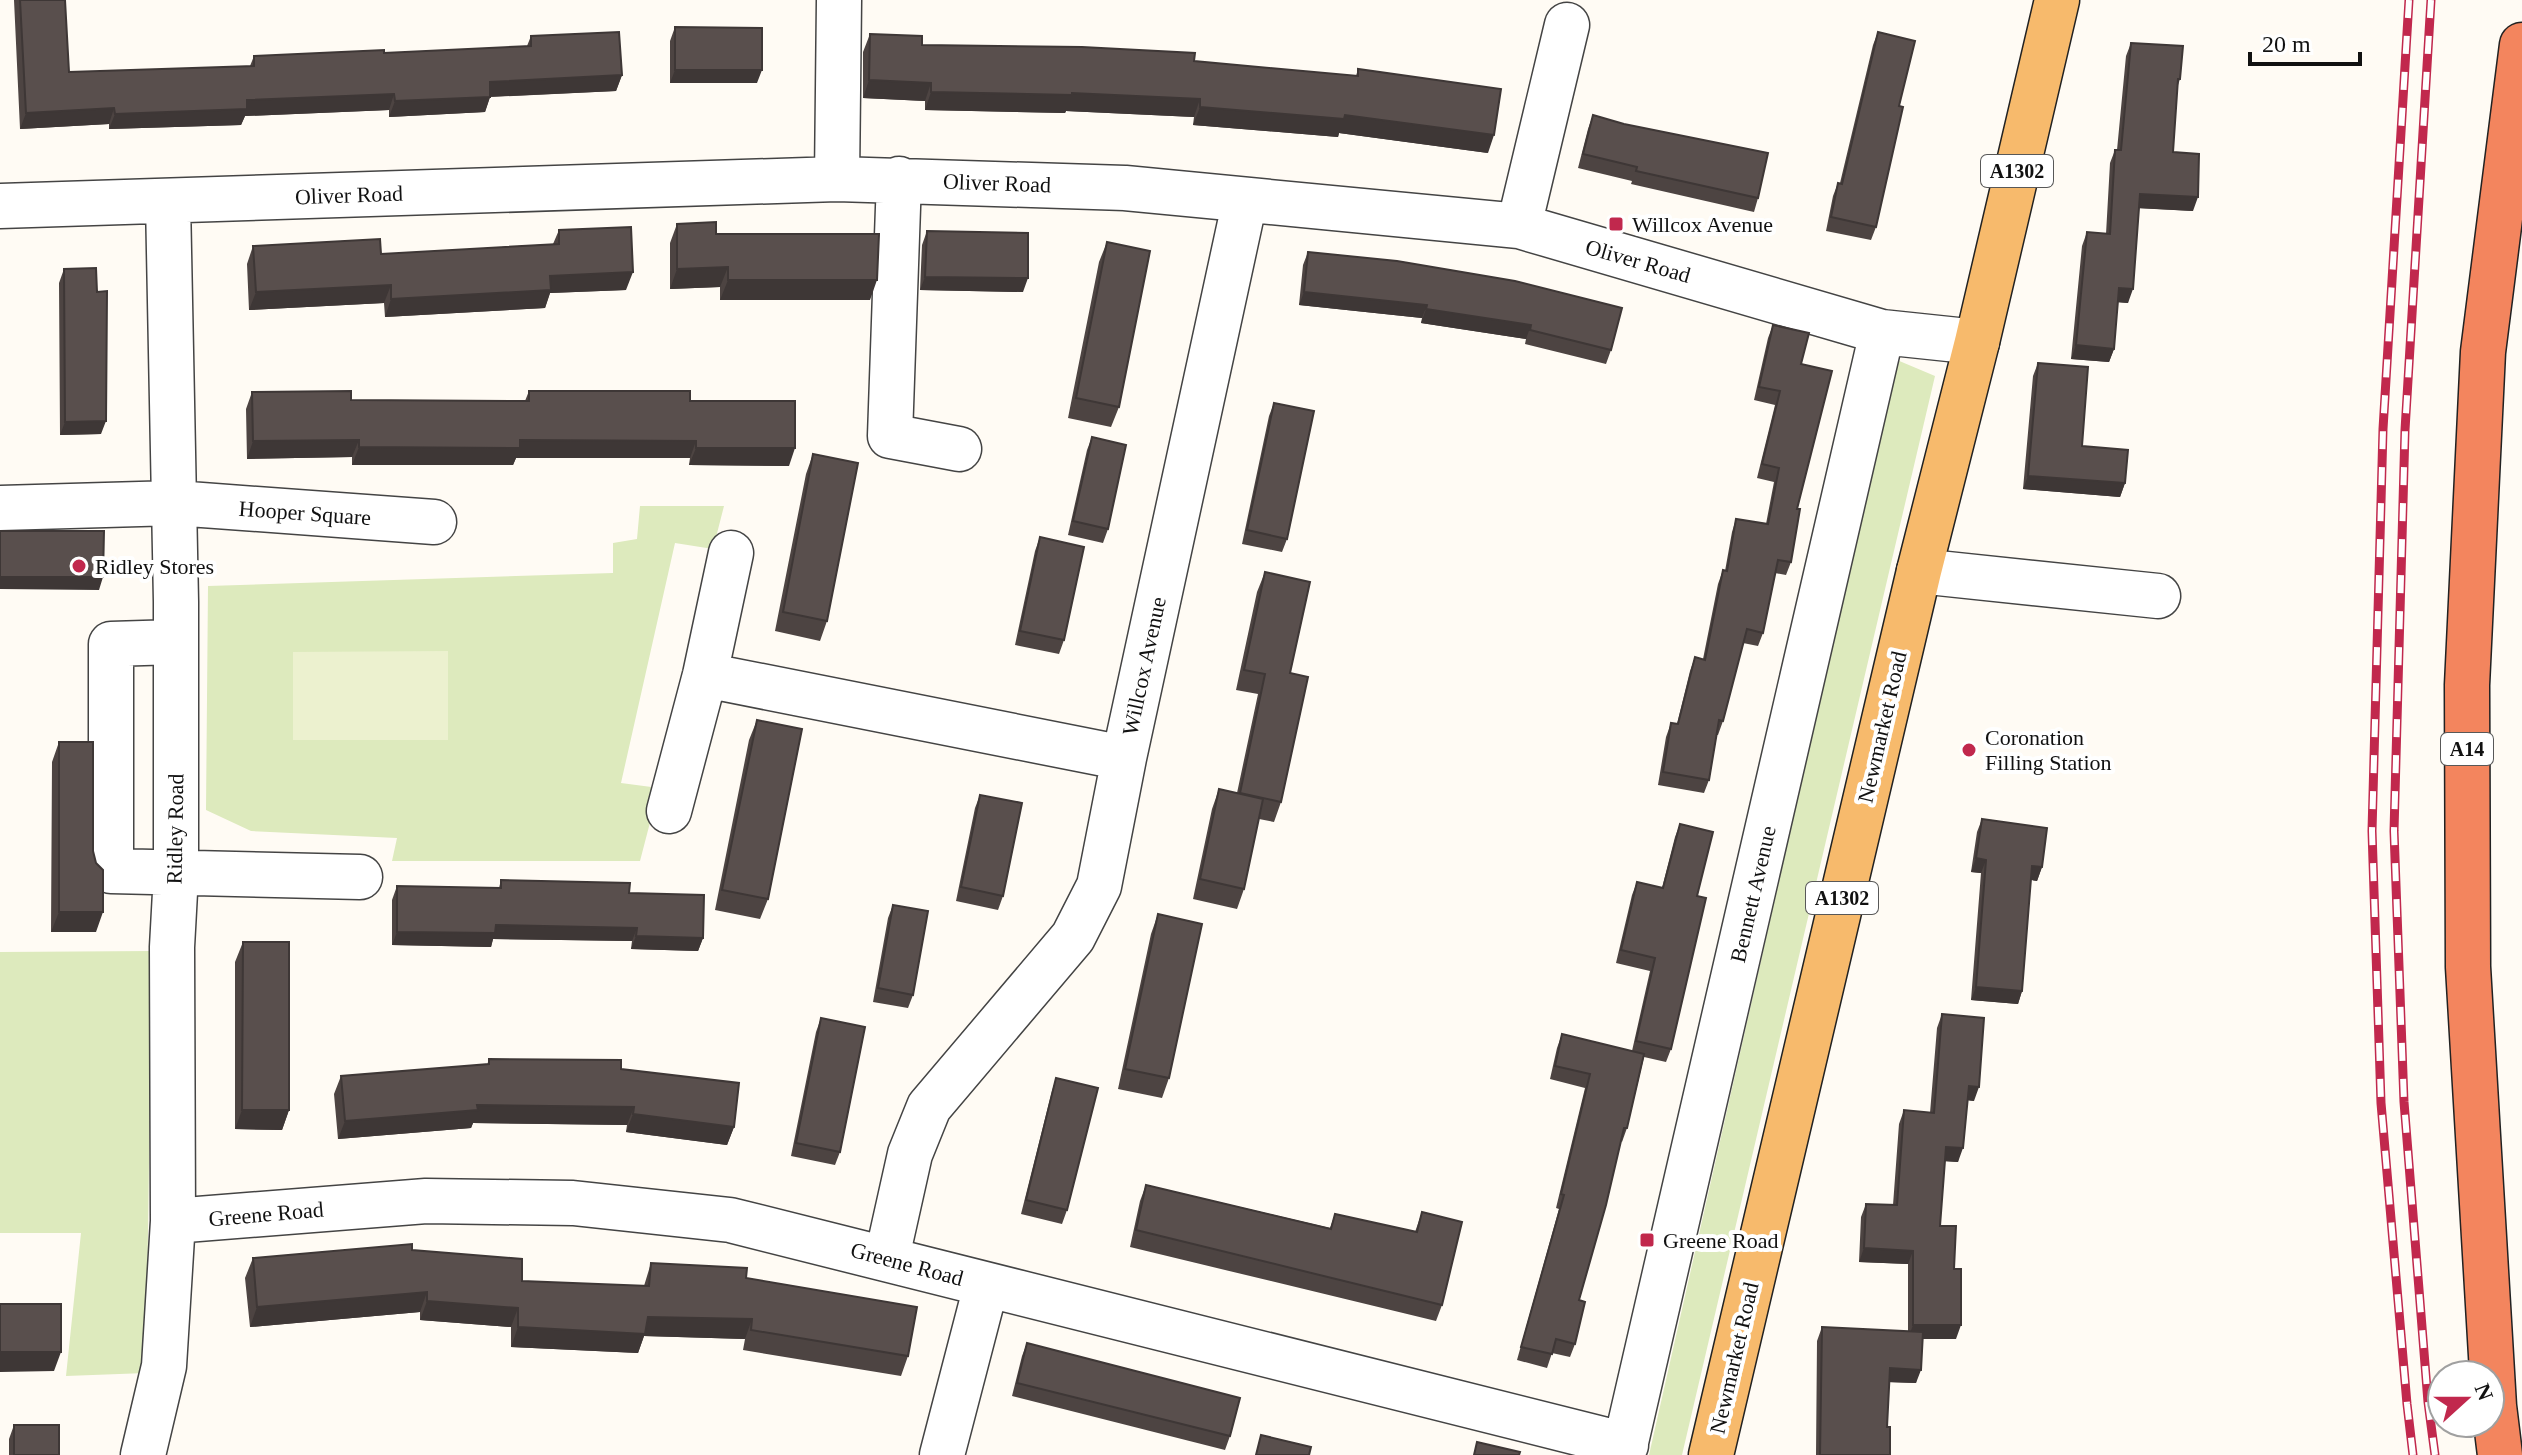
<svg xmlns="http://www.w3.org/2000/svg" width="2522" height="1455" font-family="Georgia,serif">
	<style>
		.green { fill: #ddeabd }
		.pitch { fill: #ecf1cf }
		.lines { fill: none; stroke-linecap: round; stroke-linejoin: round }
		.minor-casing { stroke: #444; stroke-width: 47 }
		.major-casing { stroke: #222; stroke-width: 47 }
		.highway-casing { stroke: #222; stroke-width: 47 }
		.minor { stroke: #fff; stroke-width: 44 }
		.major { stroke: #f7ba6c; stroke-width: 44 }
		.highway { stroke: #f3855e; stroke-width: 44 }
		.rail-casing { stroke: #c1284d; stroke-width: 9 }
		.rail { stroke: #fff; stroke-width: 6; stroke-dasharray: 18; stroke-linecap: butt }
		.wall { fill: #4d4442 }
		.shaded-wall { fill: #3e3736 }
		.building { fill: #594f4d; stroke: #3e3736; stroke-width: 2 }
		.poi-dot { fill: #c1284d; stroke: #fff; stroke-width: 3 }
		.labels { text-anchor: middle; dominant-baseline: central; stroke-width: 8; stroke-linejoin: round; paint-order: stroke }
		.shield { fill: #fff; stroke: #585858; stroke-width: 2 }
		.shield-label { font-size: 20px; font-weight: bold; fill: #111 }
		.street-label { font-size: 22px; fill: #111; stroke: #fff }
		.poi-label { font-size: 22px; fill: #111; stroke: #fff; text-anchor: start }
	</style>
	<rect width="100%" height="100%" fill="#fffbf4"/>
	<path class="green" d="M1897,360L1935,376L1682,1455H1649Z
		M640,506H724L713,549L675,543L621,783L659,788L640,861H392L397,838L251,831L206,810L208,586L613,573V543L637,539Z
		M152,951L146,1373L66,1376L81,1233H0V952Z"/>
	<path class="pitch" d="M448,651V740H293V652Z"/>
	<g class="lines">
		<g class="minor-casing">
			<path id="minor" d="M837,179L839,0
				M899,179L890,436L959,449
				M0,206L837,179L1125,188L1519,226L1882,332L1977,342
				M1519,226L1567,25
				M0,508L175,503L434,522
				M1919,571L2158,596
				M176,642L111,644V871L360,877
				M705,675L1124,758
				M669,811L705,675L731,553
				M173,1221L426,1201L573,1203L730,1220L1626,1445
				M887,1257L910,1154L929,1107L1073,937L1099,886L1124,758L1245,200
				M143,1455L164,1366L173,1221L172,947L176,874V602L168,201
				M942,1455L986,1286
				M1623,1455L1882,332"/>
		</g>
		<g class="major-casing">
			<path id="major" d="M1711,1455L1919,571L1977,342L2057,0"/>
		</g>
		<g class="highway-casing">
			<path id="highway" d="M2500,1455L2494,1406L2468,967L2467,685L2483,352L2522,45"/>
		</g>
		<use href="#minor" class="minor"/>
		<use href="#major" class="major"/>
		<use href="#highway" class="highway"/>
		<g class="rail-casing">
			<path id="rail" d="M2409,0L2383,429L2372,831L2381,1103L2407,1404L2413,1455
				M2431,0L2405,430L2394,831L2404,1102L2428,1402L2435,1455"/>
		</g>
		<use href="#rail" class="rail"/>
	</g>
	<path class="wall" d="M14,0H65L69,72L250,66L254,56L384,53L527,46L531,36L622,75L616,91L490,97L485,112L389,117V110L245,116L241,125L109,129V124L20,129Z
		M675,27L757,83H670V41Z
		M1878,32L1899,106L1876,227L1871,240L1826,231L1833,196L1838,183H1840L1873,45Z
		M870,34L922,45L1194,61L1356,76L1358,69L1488,153L1339,133L1338,137L1193,125L1194,117L1066,111L1065,113L925,110V101L863,98V52Z
		M2131,43L2180,79L2177,88L2173,152L2193,211L2139,208L2128,303L2118,302L2114,349L2109,362L2071,359L2082,246L2087,232L2106,234L2110,163L2115,150H2117L2126,56Z
		M1593,115L1624,124L1758,198L1754,212L1631,184L1632,181L1578,168L1588,129Z
		M677,224L716,234L870,300H720V287L670,289V243Z
		M559,230L626,290L550,293L545,308L385,317L384,303L249,310L247,264L253,246L381,254L553,244Z
		M927,231L1023,292L920,290L922,245Z
		M1107,242L1119,407L1111,427L1068,418L1099,262Z
		M1308,252L1611,350L1606,364L1525,344L1526,339L1421,323L1422,318L1299,305L1303,265Z
		M64,269L101,434L60,435L59,283Z
		M1773,325L1801,364L1797,509L1791,562L1786,575L1775,573L1763,633L1758,646L1743,643L1723,721L1718,735H1716L1709,780L1704,793L1658,785L1666,737L1671,723L1677,724L1690,671L1695,657L1703,659L1718,584L1723,570L1725,571L1732,532L1736,519L1766,524L1774,482L1757,478L1775,405L1754,400L1768,338Z
		M2038,363L2082,446L2125,483L2120,497L2023,489L2033,376Z
		M529,391L690,401L789,466L689,465L690,458H516L513,465H352V457L247,459L246,409L252,392L351,400L525,401Z
		M1274,403L1287,539L1282,552L1242,544L1269,416Z
		M1092,437L1108,529L1103,543L1068,535L1087,450Z
		M813,454L827,621L820,641L775,631L806,474Z
		M1040,537L1064,640L1059,654L1015,645L1035,551Z
		M1265,572L1290,673L1281,802L1274,822L1259,819L1244,889L1237,909L1193,899L1212,809L1219,789L1237,793L1258,694L1236,690L1257,592Z
		M757,720L768,899L760,919L715,910L749,740Z
		M59,742L93,851L96,932H51L52,762Z
		M980,795L1003,896L998,910L956,901L975,808Z
		M1982,819L2042,867L2037,881L2031,880L2022,991L2018,1004L1971,1000L1981,873L1971,872L1977,832Z
		M1680,824L1697,896L1671,1049L1666,1062L1644,1057L1627,1128L1622,1142L1621,1141L1579,1300L1575,1344L1570,1357L1552,1353L1547,1368L1517,1360L1559,1209L1556,1208L1585,1088L1550,1079L1557,1048L1562,1034L1632,1051L1650,971L1616,963L1632,895L1637,882L1662,888L1675,837Z
		M501,880L703,938L698,951L631,949L632,941L493,939L491,947L392,945V900L397,886L499,888Z
		M893,905L913,995L908,1008L873,1002L888,918Z
		M1158,914L1169,1078L1162,1098L1118,1089L1151,934Z
		M243,942L289,1110L282,1130L235,1129V962Z
		M1942,1014L1974,1101L1968,1100L1958,1162L1945,1161L1940,1226L1954,1269L1956,1339H1923L1916,1383L1889,1382L1887,1427L1890,1455H1816L1817,1341L1822,1327L1908,1332V1264L1859,1262L1861,1217L1866,1204L1893,1205L1899,1124L1904,1110L1930,1113L1937,1028Z
		M821,1018L840,1152L835,1165L791,1156L816,1032Z
		M489,1059L621,1069L734,1127L727,1145L626,1132L627,1125L473,1123L471,1128L338,1139L334,1094L341,1076L487,1065Z
		M1056,1078L1067,1210L1062,1224L1021,1214L1052,1091Z
		M1146,1185L1330,1228L1335,1214L1415,1232L1422,1212L1442,1305L1436,1321L1130,1247L1140,1201Z
		M412,1250L522,1281L644,1286L651,1263L746,1278L908,1356L901,1376L743,1350L745,1339L644,1336L638,1353L511,1347V1327L420,1320V1312L250,1327L245,1278L253,1258Z
		M1027,1343L1230,1436L1225,1450L1012,1396L1022,1356Z
		M14,1425L59,1455H9V1439Z"/>
	<path class="shaded-wall" d="M675,70H762L757,83H670Z
		M622,75L616,91L484,97L490,82Z
		M869,80L931,83L925,101L863,98Z
		M931,92L1072,93L1200,99L1194,117L1066,111L1065,113L925,110Z
		M394,94L389,110L245,116L241,125L109,129L115,114L247,100Z
		M490,97L485,112L389,117L395,101Z
		M1200,107L1345,115L1494,135L1488,153L1339,133L1338,137L1193,125Z
		M114,108L109,124L20,129L26,113Z
		M2140,194L2198,197L2193,211L2135,208Z
		M728,267L720,287L670,289L677,269Z
		M633,272L626,290L550,293L545,308L385,317L391,299L550,276Z
		M925,277L1028,278L1023,292L920,290Z
		M728,280H877L870,300H720Z
		M391,285L384,303L249,310L256,292Z
		M2119,288L2133,289L2128,303L2114,302Z
		M1304,292L1427,305L1422,318L1299,305Z
		M1426,309L1531,325L1526,339L1421,323Z
		M2076,345L2114,349L2109,362L2071,359Z
		M106,421L101,434L60,435L65,422Z
		M359,440L352,457L247,459L253,441Z
		M520,440L696,441L690,458H516L513,465H352L359,447Z
		M696,448H795L789,466L689,465Z
		M2028,476L2125,483L2120,497L2023,489Z
		M0,577H103L99,590L0,589Z
		M1976,858L1986,860L1981,873L1971,872Z
		M2032,866L2042,867L2037,881L2028,879Z
		M59,912H103L96,932H51Z
		M496,925L637,928L632,941L493,939L491,947L392,945L397,932Z
		M636,936L703,938L698,951L631,949Z
		M1976,987L2022,991L2018,1004L1971,1000Z
		M1969,1086L1979,1087L1974,1101L1964,1100Z
		M477,1105L634,1107L627,1125L473,1123L471,1128L338,1139L345,1121Z
		M242,1110H289L282,1130L235,1129Z
		M633,1114L734,1127L727,1145L626,1132Z
		M1946,1147L1963,1148L1958,1162L1941,1161Z
		M1864,1248L1913,1251L1908,1264L1859,1262Z
		M427,1292L420,1312L250,1327L257,1307Z
		M427,1301L518,1308L511,1327L420,1320Z
		M648,1317L752,1319L745,1339L644,1336L638,1353L511,1347L518,1327Z
		M1913,1325H1961L1956,1339H1908Z
		M0,1352H61L54,1371L0,1372Z
		M1890,1368L1921,1370L1916,1383L1885,1382Z"/>
	<path class="building" d="M20,0H65L69,72L254,66V56L384,50V53L531,46V36L619,32L622,75L490,82V97L395,101L394,94L247,100V109L115,114L114,108L26,113Z
		M675,27L762,28V70H675Z
		M1878,32L1915,41L1899,106L1903,107L1876,227L1831,217L1838,183L1842,184Z
		M870,34L922,36V45L1082,47L1195,53L1194,61L1358,76V69L1501,89L1494,135L1345,115L1344,119L1200,107V99L1072,93V95L931,92V83L869,80Z
		M2131,43L2183,46L2180,79H2178L2173,152L2199,154L2198,197L2140,194L2133,289L2119,288L2114,349L2076,345L2087,232L2110,234L2115,150H2121Z
		M1593,115L1624,124L1768,153L1758,198L1636,171L1637,167L1583,154Z
		M716,222V234H879L877,280H728V267L677,269V224Z
		M631,227L633,272L550,276L551,290L391,299V285L256,292L253,246L380,239L381,254L559,244V230Z
		M927,231L1028,233V278L925,277Z
		M1107,242L1150,251L1119,407L1076,398Z
		M1308,252L1397,261L1515,281L1622,308L1611,350L1530,330L1531,325L1426,309L1427,305L1304,292Z
		M96,268L97,292L107,291L106,421L65,422L64,269Z
		M1773,325L1809,333L1801,364L1832,371L1797,509H1800L1791,562L1778,560L1763,633L1747,629L1723,721L1719,720L1709,780L1663,772L1671,723L1678,724L1695,657L1705,660L1723,570L1727,571L1736,519L1768,524L1779,468L1762,464L1780,391L1759,387Z
		M2038,363L2088,367L2082,446L2128,450L2125,483L2028,476Z
		M351,391V400L529,401V391H690V401H795V448H696V441L520,440V448L359,447V440L253,441L252,392Z
		M1274,403L1314,411L1287,539L1247,530Z
		M1092,437L1126,445L1108,529L1073,521Z
		M813,454L858,463L827,621L783,612Z
		M0,531H104L103,577H0Z
		M1040,537L1084,547L1064,640L1020,631Z
		M1265,572L1310,582L1290,673L1308,677L1281,802L1240,793L1265,674L1244,670Z
		M757,720L802,729L768,899L722,890Z
		M59,742H93V851L96,863L103,870V912H59Z
		M1219,789L1263,799L1244,889L1200,879Z
		M980,795L1022,803L1003,896L961,887Z
		M1982,819L2047,828L2042,867L2032,866L2022,991L1976,987L1986,860L1976,858Z
		M1680,824L1713,832L1697,896L1706,898L1671,1049L1636,1041L1655,958L1621,950L1637,882L1663,888Z
		M501,880L630,883L629,893L704,895L703,938L636,936L637,928L496,925L495,933L397,932V886L501,888Z
		M893,905L928,911L913,995L878,988Z
		M1158,914L1202,924L1169,1078L1125,1069Z
		M243,942H289V1110H242Z
		M1942,1014L1984,1018L1979,1087L1969,1086L1963,1148L1946,1147L1940,1226H1956L1954,1269H1961V1325H1913V1251L1864,1248L1866,1204L1897,1205L1904,1110L1934,1113Z
		M821,1018L865,1027L840,1152L796,1143Z
		M1562,1034L1644,1054L1627,1128H1624L1606,1205L1579,1300L1585,1302L1575,1344L1556,1339L1552,1354L1521,1347L1564,1195L1561,1194L1590,1074L1555,1066Z
		M489,1059L621,1060V1069L739,1083L734,1127L633,1114L634,1107L477,1105L478,1110L345,1121L341,1076L489,1064Z
		M1056,1078L1098,1088L1067,1210L1026,1200Z
		M1146,1185L1331,1229L1335,1214L1417,1232L1422,1212L1462,1222L1442,1305L1136,1230Z
		M412,1244V1250L522,1259V1281L649,1286L651,1263L747,1268L746,1278L917,1307L908,1356L751,1330L752,1319L648,1317L645,1334L518,1327V1308L427,1301V1292L257,1307L253,1258Z
		M0,1304H61V1352H0Z
		M1822,1327L1923,1332L1921,1370L1890,1368L1887,1427H1890V1455H1820Z
		M1027,1343L1240,1398L1230,1436L1017,1383Z
		M14,1425H59V1455H14Z
		M1261,1435L1311,1447L1309,1455H1256Z
		M1477,1442L1520,1452L1519,1455H1474Z"/>
	<g class="poi-dot">
		<rect x="1608" y="216" width="16" height="16" rx="4"/>
		<circle cx="79" cy="566" r="8"/>
		<circle cx="1969" cy="750" r="8"/>
		<rect x="1639" y="1232" width="16" height="16" rx="4"/>
	</g>
	<g class="labels">
		<g class="shield">
			<rect x="1981" y="155" width="72" height="32" rx="6"/>
			<rect x="2441" y="733" width="52" height="32" rx="6"/>
			<rect x="1806" y="882" width="72" height="32" rx="6"/>
		</g>
		<g class="shield-label">
			<text x="2017" y="171">A1302</text>
			<text x="2467" y="749">A14</text>
			<text x="1842" y="898">A1302</text>
		</g>
		<g class="street-label">
			<text transform="translate(997 183) rotate(2)">Oliver Road</text>
			<text transform="translate(349 195) rotate(-2)">Oliver Road</text>
			<text transform="translate(1638 261) rotate(16)">Oliver Road</text>
			<text transform="translate(305 513) rotate(4)">Hooper Square</text>
			<text transform="translate(1144 666) rotate(-78)">Willcox Avenue</text>
			<text transform="translate(1882 727) rotate(-77)">Newmarket Road</text>
			<text transform="translate(175 829) rotate(-89)">Ridley Road</text>
			<text transform="translate(1753 894) rotate(-77)">Bennett Avenue</text>
			<text transform="translate(266 1214) rotate(-5)">Greene Road</text>
			<text transform="translate(907 1264) rotate(15)">Greene Road</text>
			<text transform="translate(1734 1358) rotate(-77)">Newmarket Road</text>
		</g>
		<g class="poi-label">
			<text x="1632" y="224">Willcox Avenue</text>
			<text x="95" y="566">Ridley Stores</text>
			<text x="1985" y="737">Coronation<tspan x="1985" dy="25">Filling Station</tspan></text>
			<text x="1663" y="1240">Greene Road</text>
		</g>
	</g>
	<g transform="translate(2466 1399) rotate(69)"><circle r="38" fill="#ffffff" stroke="#a0a0a0" stroke-width="2"/>
	<path d="M0-6L14 30L0 20L-14 30Z" fill="#c1284d"/>
	<text y="-12" font-size="22" font-weight="bold" text-anchor="middle" fill="#111111">N</text>
	</g>
	<path d="M2250 52v12h110v-12" fill="none" stroke="#111111" stroke-width="4"/>
	<text x="2262" y="52" font-size="24" fill="#111111" stroke="#ffffff" stroke-width="6" paint-order="stroke">20 m</text>
</svg>
